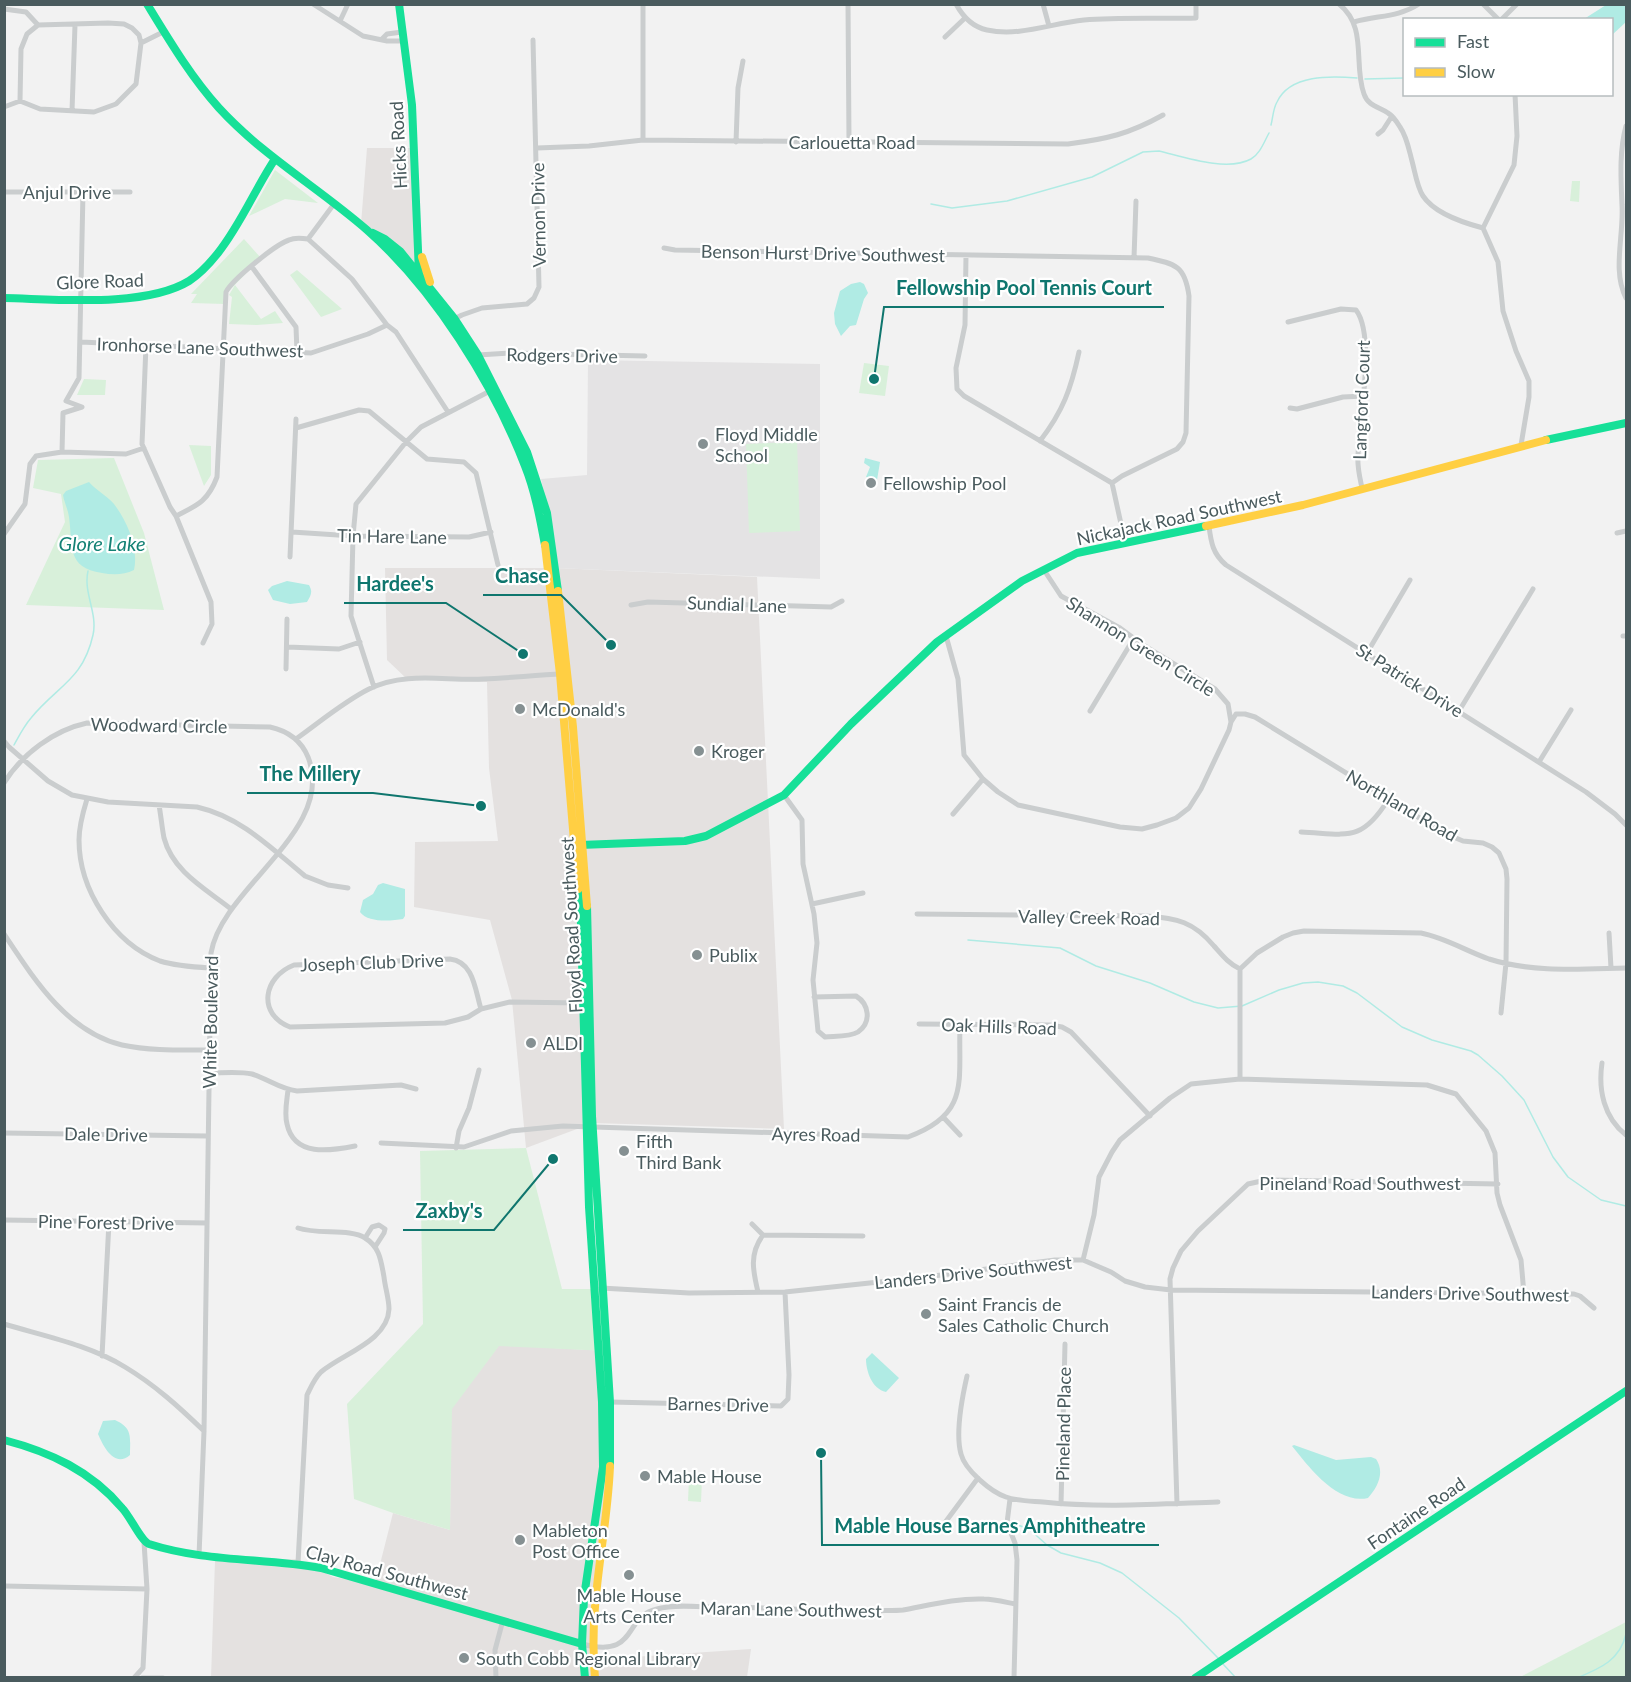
<svg xmlns="http://www.w3.org/2000/svg" width="1631" height="1682" font-family="Lato,sans-serif">
	<style>
		.commercial { fill: #e4e1e0 }
		.education { fill: #e4e3e4 }
		.green { fill: #d8f0da }
		.water { fill: #b0ebe4 }
		.lines { fill: none; stroke-linecap: round; stroke-linejoin: round }
		.stream { stroke: #b0ebe4; stroke-width: 1.5 }
		.street { stroke: #cacdce; stroke-width: 5 }
		.fast { stroke: #16e098; stroke-width: 8 }
		.slow { stroke: #ffcf43; stroke-width: 8 }
		.poi-dot { fill: #859092; stroke: #fff; stroke-width: 2 }
		.labels { text-anchor: middle; dominant-baseline: central; stroke-width: 4.5; stroke-linejoin: round; paint-order: stroke }
		.street-label { font-size: 18px; fill: #4a5b5e; stroke: #fff }
		.poi-label { font-size: 18px; fill: #4a5b5e; stroke: #fff; text-anchor: start }
		.water-label { font-size: 20px; font-style: italic; fill: #138174; stroke: #fff }
		.leader { fill: none; stroke: #0f766e; stroke-width: 2 }
		.callout-dot { fill: #0f766e; stroke: #fff; stroke-width: 2 }
		.callout-label { font-size: 20px; text-anchor: middle; font-weight: bold; fill: #0f766e; stroke: #fff; stroke-width: 4.5; stroke-linejoin: round; paint-order: stroke }
	</style>
	<rect width="100%" height="100%" fill="#f2f2f2"/>
	<path class="commercial" d="M367,148H416V275L361,224Z
		M385,568H556L757,577L784,1129L593,1123L526,1148L512,1000L490,920L414,907L415,842L498,841L489,768L487,682L407,679L387,660Z
		M499,1345L608,1351L609,1480L592,1604L589,1660L751,1649L747,1677L211,1678L215,1561L298,1559L333,1577L375,1584L393,1513L450,1530L451,1409Z"/>
	<path class="education" d="M588,360L820,364V579L555,568L549,515L541,479L587,475Z"/>
	<path class="green" d="M275,170L318,203L285,199L249,216Z
		M1572,181H1580L1579,202L1570,201Z
		M244,239L261,258L225,295V304L191,303L197,294H191Z
		M297,270L342,309L321,317L290,275Z
		M235,285L261,319L275,311L283,323L257,325L229,324L232,297L229,295Z
		M864,363L889,366L885,396L859,393Z
		M84,379L106,380L105,395H77Z
		M797,442L800,531L749,533L746,444Z
		M189,445L211,446V475L204,486Z
		M114,458L144,533L164,610L26,605L65,522L61,494L33,488L38,460Z
		M526,1148L562,1289H604L608,1351L499,1346L452,1409L450,1530L393,1513L354,1499L347,1404L423,1324L420,1151Z
		M689,1478L702,1479L701,1502L688,1501Z
		M1626,1622V1677H1520Z"/>
	<path class="water" d="M1606,5H1626V22L1612,35V20L1584,19Z
		M860,282L864,284L868,293L864,299L856,325L850,326L841,336L835,324L834,313L840,291L851,284Z
		M865,458L880,462L877,480L866,477L870,467L864,463Z
		M89,482C97,491 106,495 114,504C127,521 139,548 134,570C124,575 113,575 102,573C66,568 73,545 69,517C68,509 64,502 63,495L66,491Z
		M287,581L309,585C313,592 311,595 307,602L290,604L273,600L268,590L272,586Z
		M383,883L405,889V916L403,919C391,921 368,923 360,912L363,900L373,894L378,885Z
		M872,1353L899,1378L886,1392C872,1389 866,1371 866,1359Z
		M115,1420C133,1428 130,1437 130,1455C115,1468 104,1448 98,1434L103,1421Z
		M1294,1445L1336,1460L1371,1457L1376,1459C1385,1472 1378,1487 1368,1498C1337,1505 1309,1467 1292,1446Z"/>
	<g class="lines">
		<path class="stream" d="M1365,79L1404,78
			M1271,125C1273,117 1273,109 1277,102C1290,74 1331,76 1357,78
			M931,204L952,208L1007,201L1092,177L1143,152L1159,151C1184,157 1227,172 1251,159C1260,154 1264,142 1269,133
			M14,745C19,736 24,726 31,718C57,686 83,680 93,635C98,613 83,593 88,571
			M968,940L1060,948L1096,966L1150,983L1194,1002L1218,1008L1242,1006L1279,990L1303,983L1318,982L1343,986L1357,993L1402,1027L1432,1040L1471,1051L1478,1055L1502,1076L1524,1100L1553,1157L1568,1177L1601,1200L1626,1206
			M1015,1524L1029,1529L1047,1545L1061,1553L1100,1563L1122,1573L1179,1618L1218,1658
			M1223,1664L1236,1678
			M1577,1678C1601,1668 1620,1660 1626,1634"/>
		<path class="street" d="M313,4L363,36L387,41H403
			M848,4L849,141
			M956,4C963,17 973,27 987,30C1020,37 1052,23 1084,20C1121,17 1159,19 1196,18V4
			M1043,4L1049,26
			M1339,4C1368,27 1353,64 1364,94C1368,106 1379,107 1388,113C1393,116 1397,122 1400,127C1407,137 1409,150 1412,161C1415,172 1417,187 1423,196C1435,214 1464,223 1483,228L1498,262L1503,311L1516,351L1529,381V397L1521,445
			M1483,4L1499,20
			M4,9L26,12L38,25
			M1501,20L1517,4
			M340,21L348,4
			M1354,22C1378,15 1397,18 1419,4
			M108,23L124,24L132,28L139,35L141,43L136,84L116,104L94,112L40,109L20,101L21,49L27,34L38,25Z
			M945,37L965,18
			M382,39L387,34L402,32
			M141,43L163,32
			M4,107L20,101
			M72,111L75,25
			M1626,126C1619,152 1621,179 1622,205C1624,235 1612,271 1626,298
			M1378,134L1383,130L1392,116
			M643,140V4
			M736,142L738,88L743,61
			M537,148L589,146L643,140L1068,144C1107,139 1129,134 1163,115
			M4,192H130
			M1483,228L1514,165L1517,136L1515,94
			M308,239L334,204
			M664,248L675,250L1148,258C1176,264 1185,266 1189,296L1186,433L1183,442L1177,449L1122,476L1112,483
			M966,255L965,325L956,368L957,389L964,396L1112,483L1125,542
			M1134,258L1136,201
			M252,267L296,327L297,352
			M448,322L462,315L482,308L527,304L534,298L539,287L533,40
			M1288,322L1341,309L1356,310C1376,336 1359,422 1358,456C1357,467 1360,478 1362,488
			M81,342L311,353L368,334L387,325
			M146,345L142,444L170,507L176,516L211,602L212,624L203,643
			M478,355L510,353L645,356
			M1290,408L1297,409L1343,397L1364,396
			M296,428L359,410L369,411L427,459L464,462L476,473L498,565
			M1040,441C1063,411 1071,389 1079,352
			M62,452L63,413L82,407L66,401L79,378L83,192
			M176,516C198,505 208,501 217,477L226,292C232,280 276,244 289,240C295,237 302,238 308,239L352,279L387,325L396,332L448,412
			M1209,526C1211,543 1213,554 1226,565L1586,792L1615,814L1626,825
			M292,532L353,536L469,537L491,532
			M1617,533L1626,531
			M4,534L25,504L30,464L36,456L62,452L126,454L144,448
			M290,557L296,419
			M631,605L648,602L831,607L842,601
			M946,636L958,679L964,755L983,779L998,792L1018,805L1120,827L1142,829L1157,825L1176,818L1189,808L1201,789L1229,730L1231,722L1228,704L1215,689L1143,645L1120,628L1061,596L1044,570
			M1623,636H1626
			M287,647L339,649L360,642
			M1367,653L1410,580
			M286,669L287,619
			M374,687L351,616L353,536L356,504L406,442L421,427L490,391
			M1090,711L1134,638
			M1459,711L1533,589
			M1231,722L1236,714H1245L1255,717L1444,833L1463,841L1483,843L1492,847L1499,853L1506,869L1507,879L1506,963L1501,1013
			M296,739C320,722 343,702 369,689C405,671 445,681 483,679C510,678 536,675 562,674
			M4,741L9,747L48,781L72,795L108,802L197,807C241,817 271,848 305,876L328,885L348,888
			M1539,762L1571,710
			M4,783C22,754 54,730 87,723L270,727C288,731 301,740 308,757C337,830 222,887 211,953L204,1431L199,1556
			M784,795L802,820L803,864L814,914L817,943L813,980L818,1031L825,1037C834,1036 850,1037 858,1032C872,1022 869,1004 856,996L814,997
			M87,799C83,812 79,826 79,840C79,889 113,943 160,961C176,966 193,967 210,968
			M159,805C161,816 162,828 164,838C173,872 206,889 231,909
			M953,814L983,779
			M1301,832C1347,834 1361,843 1388,800
			M812,904L863,893
			M917,914L1146,916C1177,918 1194,922 1214,946C1222,955 1229,964 1240,969
			M1609,933L1611,968
			M4,934C34,979 67,1032 122,1045C150,1051 180,1050 209,1050
			M450,959C474,962 475,990 481,1009L468,1017L445,1023L290,1027C257,1014 263,977 294,965Z
			M1240,969L1257,953L1283,937L1293,933L1304,931L1421,933C1446,938 1466,951 1489,959C1533,973 1581,969 1626,968
			M1240,969V1079
			M481,1009L510,1002L582,1003
			M919,1024L1050,1025L1062,1027L1071,1032L1150,1116
			M1602,1063C1598,1090 1604,1118 1626,1135
			M209,1073C222,1073 239,1071 252,1074C268,1079 280,1089 297,1091L401,1085L416,1089
			M288,1090C287,1100 284,1113 287,1124C294,1157 330,1151 355,1146
			M944,1118L960,1135
			M4,1133L207,1136
			M381,1143L464,1147L511,1131L563,1126L908,1137C971,1114 958,1081 960,1024
			M456,1148L459,1131L469,1108L479,1070
			M4,1220L207,1223
			M752,1224L763,1235
			M298,1228C318,1235 350,1228 365,1238C380,1247 381,1261 384,1277C385,1287 389,1299 389,1309C388,1341 342,1354 321,1372C314,1379 311,1387 307,1395L298,1563
			M365,1238L372,1227L379,1225L385,1229L384,1233L375,1247
			M1083,1260L1094,1215L1099,1177L1112,1152L1120,1140L1170,1098L1191,1084L1240,1079L1427,1085L1456,1094L1486,1131L1495,1153L1497,1193L1500,1205L1521,1260L1524,1294
			M601,1288L689,1293L785,1292L926,1277L1055,1260H1083L1111,1272L1125,1281L1145,1287L1171,1290L1574,1294L1580,1296L1594,1308
			M758,1292C753,1271 749,1254 763,1235L863,1236
			M4,1324C44,1336 90,1345 125,1367C155,1385 179,1407 204,1431
			M102,1356L109,1222
			M967,1376C962,1398 955,1433 961,1454C965,1470 991,1492 1006,1497C1017,1501 1032,1501 1043,1502C1101,1508 1160,1504 1218,1502
			M610,1402L781,1406L788,1399L789,1375L785,1292
			M1010,1499L1007,1523L1015,1543L1017,1560L1014,1678
			M1061,1504L1065,1344
			M1177,1504L1170,1279L1173,1268L1181,1251L1198,1231L1248,1184L1266,1180L1498,1184
			M938,1532L978,1478
			M4,1586L147,1589
			M582,1644C639,1659 622,1617 657,1609C674,1604 694,1607 711,1607C765,1607 818,1611 871,1611C881,1610 892,1611 903,1610C930,1605 956,1598 984,1599C994,1599 1005,1602 1015,1604
			M134,1678L143,1668L147,1589L144,1542
			M142,1678H163
			M496,1678L495,1650L503,1620"/>
		<path class="fast" d="M147,4C169,40 191,77 219,108C263,156 319,188 367,230C434,289 493,383 525,466C535,491 540,518 545,545
			M399,4L412,105L419,274
			M373,233L385,239L400,251L454,318L478,355L527,452L547,513L558,591
			M4,298C55,299 145,308 189,281C200,274 210,263 218,253C241,224 255,189 275,159
			M1546,440L1626,423
			M580,845L685,841L706,836L784,795L851,724L937,642L1022,581L1077,553L1206,526
			M578,889L581,924L589,1207L602,1402L603,1467L584,1597L582,1644L585,1678
			M587,906L592,1116L610,1402V1466
			M4,1440C50,1452 91,1471 122,1508C130,1516 141,1541 149,1544C205,1562 264,1558 321,1568L582,1644
			M1195,1678L1626,1391"/>
		<path class="slow" d="M422,257L430,282
			M1206,526L1303,505L1546,440
			M545,545L560,674L578,889
			M558,591L573,727L587,906
			M595,1678C588,1602 607,1539 610,1466"/>
	</g>
	<g class="poi-dot">
		<circle cx="703" cy="444" r="6"/>
		<circle cx="871" cy="483" r="6"/>
		<circle cx="520" cy="709" r="6"/>
		<circle cx="699" cy="751" r="6"/>
		<circle cx="697" cy="955" r="6"/>
		<circle cx="531" cy="1043" r="6"/>
		<circle cx="624" cy="1151" r="6"/>
		<circle cx="926" cy="1314" r="6"/>
		<circle cx="645" cy="1476" r="6"/>
		<circle cx="520" cy="1540" r="6"/>
		<circle cx="629" cy="1575" r="6"/>
		<circle cx="464" cy="1658" r="6"/>
	</g>
	<g class="labels">
		<g class="street-label">
			<text x="852" y="142">Carlouetta Road</text>
			<text transform="translate(398 145) rotate(-93)">Hicks Road</text>
			<text x="67" y="192">Anjul Drive</text>
			<text transform="translate(538 215) rotate(-91)">Vernon Drive</text>
			<text transform="translate(823 253) rotate(1)">Benson Hurst Drive Southwest</text>
			<text transform="translate(100 281) rotate(-2)">Glore Road</text>
			<text transform="translate(200 347) rotate(2)">Ironhorse Lane Southwest</text>
			<text transform="translate(562 355) rotate(1)">Rodgers Drive</text>
			<text transform="translate(1361 400) rotate(-88)">Langford Court</text>
			<text transform="translate(1179 517) rotate(-12)">Nickajack Road Southwest</text>
			<text transform="translate(392 536) rotate(1)">Tin Hare Lane</text>
			<text transform="translate(737 604) rotate(2)">Sundial Lane</text>
			<text transform="translate(1141 646) rotate(32)">Shannon Green Circle</text>
			<text transform="translate(1410 680) rotate(32)">St Patrick Drive</text>
			<text transform="translate(159 725) rotate(1)">Woodward Circle</text>
			<text transform="translate(1402 805) rotate(30)">Northland Road</text>
			<text transform="translate(1089 917) rotate(1)">Valley Creek Road</text>
			<text transform="translate(571 925) rotate(-93)">Floyd Road Southwest</text>
			<text transform="translate(372 962) rotate(-2)">Joseph Club Drive</text>
			<text transform="translate(210 1022) rotate(-89)">White Boulevard</text>
			<text transform="translate(999 1026) rotate(2)">Oak Hills Road</text>
			<text transform="translate(106 1134) rotate(1)">Dale Drive</text>
			<text transform="translate(816 1134) rotate(1)">Ayres Road</text>
			<text x="1360" y="1183">Pineland Road Southwest</text>
			<text transform="translate(106 1222) rotate(1)">Pine Forest Drive</text>
			<text transform="translate(973 1272) rotate(-6)">Landers Drive Southwest</text>
			<text transform="translate(1470 1293) rotate(1)">Landers Drive Southwest</text>
			<text transform="translate(718 1404) rotate(1)">Barnes Drive</text>
			<text transform="translate(1063 1424) rotate(-89)">Pineland Place</text>
			<text transform="translate(1416 1513) rotate(-34)">Fontaine Road</text>
			<text transform="translate(387 1572) rotate(15)">Clay Road Southwest</text>
			<text transform="translate(791 1609) rotate(1)">Maran Lane Southwest</text>
		</g>
		<g class="poi-label">
			<text x="715" y="434">Floyd Middle<tspan x="715" dy="21">School</tspan></text>
			<text x="883" y="483">Fellowship Pool</text>
			<text x="532" y="709">McDonald's</text>
			<text x="711" y="751">Kroger</text>
			<text x="709" y="955">Publix</text>
			<text x="543" y="1043">ALDI</text>
			<text x="636" y="1141">Fifth<tspan x="636" dy="21">Third Bank</tspan></text>
			<text x="938" y="1304">Saint Francis de<tspan x="938" dy="21">Sales Catholic Church</tspan></text>
			<text x="657" y="1476">Mable House</text>
			<text x="532" y="1530">Mableton<tspan x="532" dy="21">Post Office</tspan></text>
			<text x="629" y="1595" text-anchor="middle">Mable House<tspan x="629" dy="21">Arts Center</tspan></text>
			<text x="476" y="1658">South Cobb Regional Library</text>
		</g>
		<g class="water-label">
			<text x="102" y="543">Glore Lake</text>
		</g>
	</g>
	<path class="leader" d="M874 379L884 307H1164M611 645L561 595H483M523 654L446 603H344M481 806L373 793H247M553 1159L494 1230H403M821 1453L822 1545H1159"/>
	<g class="callout-dot">
		<circle cx="874" cy="379" r="6"/>
		<circle cx="611" cy="645" r="6"/>
		<circle cx="523" cy="654" r="6"/>
		<circle cx="481" cy="806" r="6"/>
		<circle cx="553" cy="1159" r="6"/>
		<circle cx="821" cy="1453" r="6"/>
	</g>
	<g class="callout-label">
		<text x="1024" y="295">Fellowship Pool Tennis Court</text>
		<text x="522" y="583">Chase</text>
		<text x="395" y="591">Hardee's</text>
		<text x="310" y="781">The Millery</text>
		<text x="449" y="1218">Zaxby's</text>
		<text x="990" y="1533">Mable House Barnes Amphitheatre</text>
	</g>
	<rect width="1631" height="1682" fill="none" stroke="#4a5b5e" stroke-width="12"/>
	<rect x="1403" y="18" width="210" height="78" fill="#ffffff" stroke="#b7bdbf" stroke-width="1.5"/>
	<rect x="1415" y="38" width="30" height="9" fill="#16e098" stroke="#b7bdbf" stroke-width="1.5"/>
	<text x="1457" y="48" font-size="18" fill="#4a5b5e">Fast</text>
	<rect x="1415" y="68" width="30" height="9" fill="#ffcf43" stroke="#b7bdbf" stroke-width="1.5"/>
	<text x="1457" y="78" font-size="18" fill="#4a5b5e">Slow</text>
</svg>
